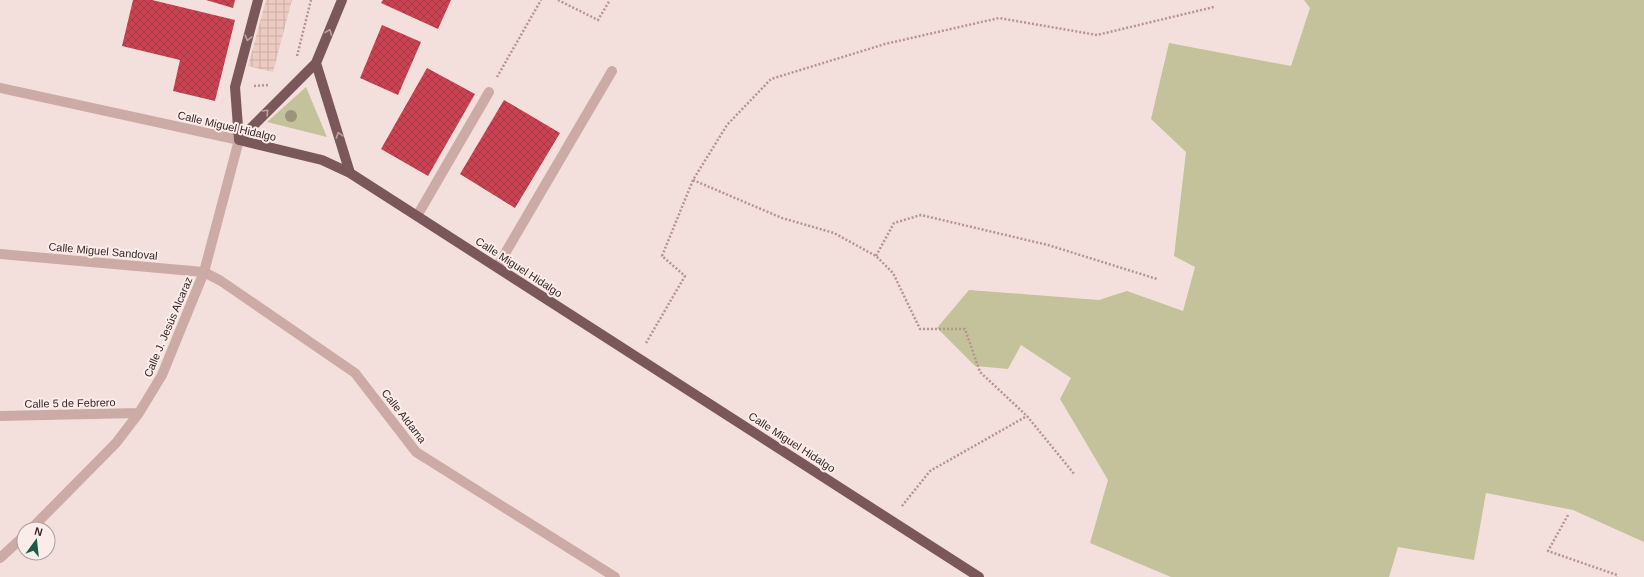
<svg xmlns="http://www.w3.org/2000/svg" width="1644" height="577" font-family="Helvetica,sans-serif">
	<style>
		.green { fill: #c3c29b }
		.plaza { fill: url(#plaza-grid) }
		.building { fill: url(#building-cross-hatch) }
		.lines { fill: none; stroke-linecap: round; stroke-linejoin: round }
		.path { stroke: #b89491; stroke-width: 2.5; stroke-dasharray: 2 2; stroke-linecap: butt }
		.minor { stroke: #ccaba7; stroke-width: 10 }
		.major { stroke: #7a5859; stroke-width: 10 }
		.tree { fill: #9d957b }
		.oneway { stroke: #baa2a0 }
		.labels { text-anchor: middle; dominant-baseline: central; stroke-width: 4; stroke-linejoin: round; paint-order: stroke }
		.street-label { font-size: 11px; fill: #382829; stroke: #faece8 }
	</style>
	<defs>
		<pattern id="plaza-grid" width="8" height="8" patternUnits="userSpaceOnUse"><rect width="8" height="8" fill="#ebcbc2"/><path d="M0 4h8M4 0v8" fill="none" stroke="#caaea7"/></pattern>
		<pattern id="building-cross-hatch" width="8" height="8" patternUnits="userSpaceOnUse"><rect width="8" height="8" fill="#ca4352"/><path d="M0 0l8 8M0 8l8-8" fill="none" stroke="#a53844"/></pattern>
	</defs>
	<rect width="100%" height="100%" fill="#f3e0dc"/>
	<path class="green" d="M1304,0H1644V542L1573,510L1486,493L1474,560L1398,547L1389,577H1171L1090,543L1108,480L1060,399L1071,378L1021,345L1008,369L975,366L937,328L969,290L1099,300L1127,291L1183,311L1195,267L1174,256L1186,152L1151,119L1169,43L1291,66L1310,8Z
		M306,87L327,137L267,122Z"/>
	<path class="plaza" d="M266,0H292L273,72L248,66Z"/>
	<path class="building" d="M133,0H152L235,20L215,101L173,91L180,60L122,46Z
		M206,0H235L233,8Z
		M383,0H451L438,29L381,3Z
		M382,25L421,42L398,95L360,78Z
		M427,68L475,94L428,176L381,149Z
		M504,100L560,133L515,208L460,174Z"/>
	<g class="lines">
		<path class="path" d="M558,0L598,20L610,0
			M297,56L311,0
			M497,77L541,0
			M254,86L269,85
			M693,180L782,218L834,233L876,256L893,273L920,329H965L980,372L1027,416L1075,475
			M876,256L894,223L921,215L1048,245L1157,279
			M646,343L685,276L662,256L693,180L727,125L771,79L885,44L999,18L1097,35L1214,7
			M902,506L930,471L1027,416
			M1568,515L1548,551L1617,575V577"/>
		<path class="minor" d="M0,88L239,140L204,272L162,375L139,413L116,443L31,529
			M417,216L489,92
			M0,254L204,272L221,281L355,373L416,452L615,577
			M497,267L612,71
			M0,416L139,413
			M0,558L24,536"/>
		<path class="major" d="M316,63L350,173
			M239,140L322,160L350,173L979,577
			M239,140L316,63L342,0
			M239,140L235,87L258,0"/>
	</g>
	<circle class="tree" cx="291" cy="116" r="6"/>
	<defs><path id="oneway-chevron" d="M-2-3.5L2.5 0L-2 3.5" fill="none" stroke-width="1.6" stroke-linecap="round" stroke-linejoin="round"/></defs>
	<g class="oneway">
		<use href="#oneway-chevron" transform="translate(329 32) rotate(-68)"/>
		<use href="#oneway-chevron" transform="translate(248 38) rotate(105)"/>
		<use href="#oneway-chevron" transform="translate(266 112) rotate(-45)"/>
		<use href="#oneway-chevron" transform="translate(339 135) rotate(-108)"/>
	</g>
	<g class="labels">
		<g class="street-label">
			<text transform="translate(227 126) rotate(13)">Calle Miguel Hidalgo</text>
			<text transform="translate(103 251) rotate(5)">Calle Miguel Sandoval</text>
			<text transform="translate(519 267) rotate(33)">Calle Miguel Hidalgo</text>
			<text transform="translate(168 327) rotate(-67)">Calle J. Jesús Alcaraz</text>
			<text transform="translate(70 403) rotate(-1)">Calle 5 de Febrero</text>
			<text transform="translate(404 416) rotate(52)">Calle Aldama</text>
			<text transform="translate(792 442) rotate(33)">Calle Miguel Hidalgo</text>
		</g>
	</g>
	<g transform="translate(36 541) rotate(15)"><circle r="19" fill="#faece8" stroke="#ac9e9c"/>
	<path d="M0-3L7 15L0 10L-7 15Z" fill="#1c5b49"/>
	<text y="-6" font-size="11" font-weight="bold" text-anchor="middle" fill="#382829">N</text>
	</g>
</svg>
